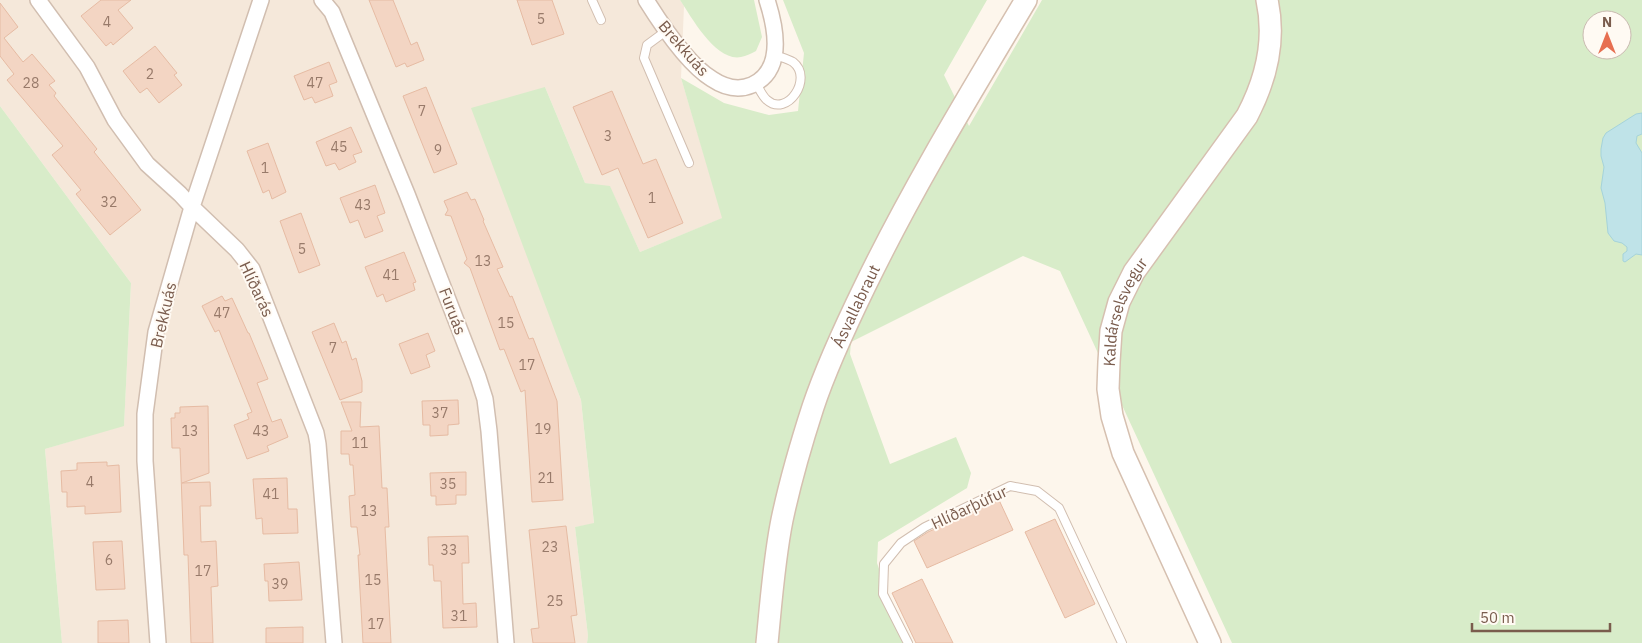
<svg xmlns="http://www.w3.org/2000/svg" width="1642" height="643" font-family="'IBM Plex Sans',sans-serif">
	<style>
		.residential { fill: #f5e8da }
		.green { fill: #d8ecc9; fill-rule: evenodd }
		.water { fill: #bfe3e8; stroke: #a5d3da }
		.building { fill: #f3d5c3; stroke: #e6bba3 }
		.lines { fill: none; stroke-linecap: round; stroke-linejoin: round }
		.lane-casing { stroke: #d1beb0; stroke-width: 10 }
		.street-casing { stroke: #d1beb0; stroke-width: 18 }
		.secondary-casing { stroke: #d6c0b0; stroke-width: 24 }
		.lane { stroke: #fff; stroke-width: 8 }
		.street { stroke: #fff; stroke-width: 15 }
		.secondary { stroke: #fff; stroke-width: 21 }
		.labels { text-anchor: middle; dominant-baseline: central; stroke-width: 4; stroke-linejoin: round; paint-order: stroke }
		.number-label { font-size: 14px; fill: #987a6a }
		.street-label { font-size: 16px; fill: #7a5c4d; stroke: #fffaf3 }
	</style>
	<rect width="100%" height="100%" fill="#fdf6ec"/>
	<path class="residential" d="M0,0H680L684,6L681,78L723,218L640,252L610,187L585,183L545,87L571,373L581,400L594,524L575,527L588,636L587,643H62L45,449L124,425L131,283L0,106Z"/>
	<path class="green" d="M680,0H754L762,37L756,51C752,53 746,56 741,57C716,62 692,18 680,0Z
		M783,0H987L944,75L969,126L1042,0H1642V643H1232L1060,271L1023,256L851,342L850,354L890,464L956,437L971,473L967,488L878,542L877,563L891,604L909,643H587L588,636L575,527L594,523L581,400L471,108L545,87L585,183L610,186L640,252L722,218L681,78L724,103L769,115L798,111L804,53ZM1592,20H1622V50H1592Z
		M0,106L131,283L124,426L45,449L62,643H0Z"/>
	<path class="water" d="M1642,113V134L1637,136L1636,143L1642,153V255L1636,254L1625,262L1623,261V254L1627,251V247L1622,243L1614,241L1608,233L1605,203L1601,188L1604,167L1601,156V149L1603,138L1606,133L1636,114Z"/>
	<path class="building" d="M101,0H131L118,10L133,28L113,45L111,42L106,46L81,16Z
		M369,0H393L411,45L417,42L424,60L407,67L405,63L396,67Z
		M517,0H552L564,34L532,45Z
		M0,3L18,27L4,38L23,62L32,54L55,81L49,85L56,93L54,96L97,149L94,152L141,210L110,235L76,194L81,190L52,155L63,146L7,80L14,74L0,56Z
		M155,46L177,73L174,75L182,85L159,103L147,88L140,93L123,71Z
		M329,62L337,82L329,85L333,96L315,103L312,97L304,100L294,76Z
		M426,87L457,164L434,173L403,96Z
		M612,91L643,164L656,159L683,223L648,238L618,168L602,175L573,107Z
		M351,127L362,152L353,155L356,162L339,170L335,163L326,166L316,142Z
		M268,143L286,192L272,199L269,190L263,193L247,151Z
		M375,185L385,213L377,216L383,231L365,238L358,220L350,223L340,198Z
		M467,192L471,200L475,199L484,220L483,221L503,267L497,269L510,297L512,296L529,339L533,338L557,401L563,500L532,502L525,390L521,392L504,349L500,350L470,268L464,263L467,259L451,216L445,215L448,210L444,201Z
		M301,213L320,265L299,273L280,221Z
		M404,252L416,282L413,283L415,290L386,302L383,294L377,297L365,267Z
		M222,296L225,301L232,298L248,333H249L268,379L257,383L272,422L281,419L288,437L267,446L269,451L247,459L234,425L249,419L247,414L252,412L219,330L215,332L202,306Z
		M334,323L342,343L346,341L352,360L356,358L362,381V392L340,400L312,332Z
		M428,333L435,351L426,355L430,367L411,374L399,344Z
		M458,400L459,424L448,425V435L430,436V425H423L422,401Z
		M341,402H361L360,427L379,426L382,488H387L389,527H385L391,643H363L358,555H360L357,527H351L349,496L355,495L353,465H350L349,454H341V431H352Z
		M208,406L209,473L182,483L210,482L211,506H200L201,542L216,541L218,586L211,587L213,643H191L188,555H184L180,448H172L171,418H175V413H180V407Z
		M107,462V466L119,465L121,512L85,514V506L67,507V492H62L61,471L77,470V463Z
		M466,472V495H456V504L436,505V496H431L430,473Z
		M287,478L288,509H297L298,533L263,534L262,518L256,519L253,479Z
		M999,500L1013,530L927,568L914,541L928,532Z
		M1055,519L1095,604L1065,618L1025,532Z
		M566,526L577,615L571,616L575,643H533L531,629L539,628L529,530Z
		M468,536L469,563H462L463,604L476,603L477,627L443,628L441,581H434L433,565H429L428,537Z
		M122,541L125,589L96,590L93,542Z
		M299,562L302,600L269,601L268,581H265L264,564Z
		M922,579L953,643H916L892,593Z
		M128,620L129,643H98V621Z
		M303,627V643H266V628Z"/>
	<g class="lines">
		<g class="lane-casing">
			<path id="lane" d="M592,0L601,20
				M666,31L647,45L644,58L689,163
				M756,83C759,88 762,96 767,100C787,118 814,78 793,62C788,59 780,57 775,55
				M908,643L883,594L884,564L901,543L925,527L1010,486L1037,491L1059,508L1122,643"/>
		</g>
		<g class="street-casing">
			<path id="street" d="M38,0L87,67L115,120L147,164L180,194L192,207L237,250L252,269L316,433L318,444L334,643
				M322,0L332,12L407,194L478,377L485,399L489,431L506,643
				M646,0C661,24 687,64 712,79C724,87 738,91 752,85C785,70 776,28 767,0
				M158,643L145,461V414L156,332L192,207L261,0"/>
		</g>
		<g class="secondary-casing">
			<g id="secondary">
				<path id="s1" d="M767,643C771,602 774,560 782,520C790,482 801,444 813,407C827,365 846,325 865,286C913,187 970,94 1026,0"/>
				<path id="s2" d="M1210,643L1123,453L1112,416L1108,389L1109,362L1111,331L1119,302L1134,272L1247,116C1266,80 1276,41 1267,0"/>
			</g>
		</g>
		<use href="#lane" class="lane"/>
		<use href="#street" class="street"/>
		<use href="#secondary" class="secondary"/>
	</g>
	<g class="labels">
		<g class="number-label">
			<text x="541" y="19">5</text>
			<text x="107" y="22">4</text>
			<text x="150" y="74">2</text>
			<text x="31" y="83">28</text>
			<text x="315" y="83">47</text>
			<text x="422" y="111">7</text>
			<text x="608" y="136">3</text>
			<text x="339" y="147">45</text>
			<text x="438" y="150">9</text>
			<text x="265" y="168">1</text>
			<text x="652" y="198">1</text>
			<text x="109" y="202">32</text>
			<text x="363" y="205">43</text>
			<text x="302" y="249">5</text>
			<text x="483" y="261">13</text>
			<text x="391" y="275">41</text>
			<text x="222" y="313">47</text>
			<text x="506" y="323">15</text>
			<text x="333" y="348">7</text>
			<text x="527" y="365">17</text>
			<text x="440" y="413">37</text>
			<text x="543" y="429">19</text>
			<text x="190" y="431">13</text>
			<text x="261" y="431">43</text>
			<text x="360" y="443">11</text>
			<text x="546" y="478">21</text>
			<text x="90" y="482">4</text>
			<text x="448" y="484">35</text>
			<text x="271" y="494">41</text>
			<text x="369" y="511">13</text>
			<text x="550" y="547">23</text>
			<text x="449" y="550">33</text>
			<text x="109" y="560">6</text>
			<text x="203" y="571">17</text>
			<text x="373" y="580">15</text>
			<text x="280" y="584">39</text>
			<text x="555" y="601">25</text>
			<text x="459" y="616">31</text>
			<text x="376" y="624">17</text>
		</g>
		<g class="street-label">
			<text transform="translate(684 48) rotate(49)">Brekkuás</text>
			<text transform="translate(257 289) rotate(65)">Hlíðarás</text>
			<text stroke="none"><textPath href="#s1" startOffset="351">Ásvallabraut</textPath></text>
			<text transform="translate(453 311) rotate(69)">Furuás</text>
			<text stroke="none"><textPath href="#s2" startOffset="355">Kaldárselsvegur</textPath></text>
			<text transform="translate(163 315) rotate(-77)">Brekkuás</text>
			<text transform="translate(969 507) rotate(-25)">Hlíðarþúfur</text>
		</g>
	</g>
	<g transform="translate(1607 35)"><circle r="24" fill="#fffaf3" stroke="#cabbb1"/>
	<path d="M0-4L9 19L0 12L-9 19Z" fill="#e76f51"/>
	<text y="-8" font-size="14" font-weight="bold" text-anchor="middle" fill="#7a5c4d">N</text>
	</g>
	<path d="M1472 623v8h138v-8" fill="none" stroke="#7a5c4d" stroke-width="2.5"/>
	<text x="1480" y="623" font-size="15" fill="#7a5c4d" stroke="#fffaf3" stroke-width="4" paint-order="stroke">50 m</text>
</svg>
